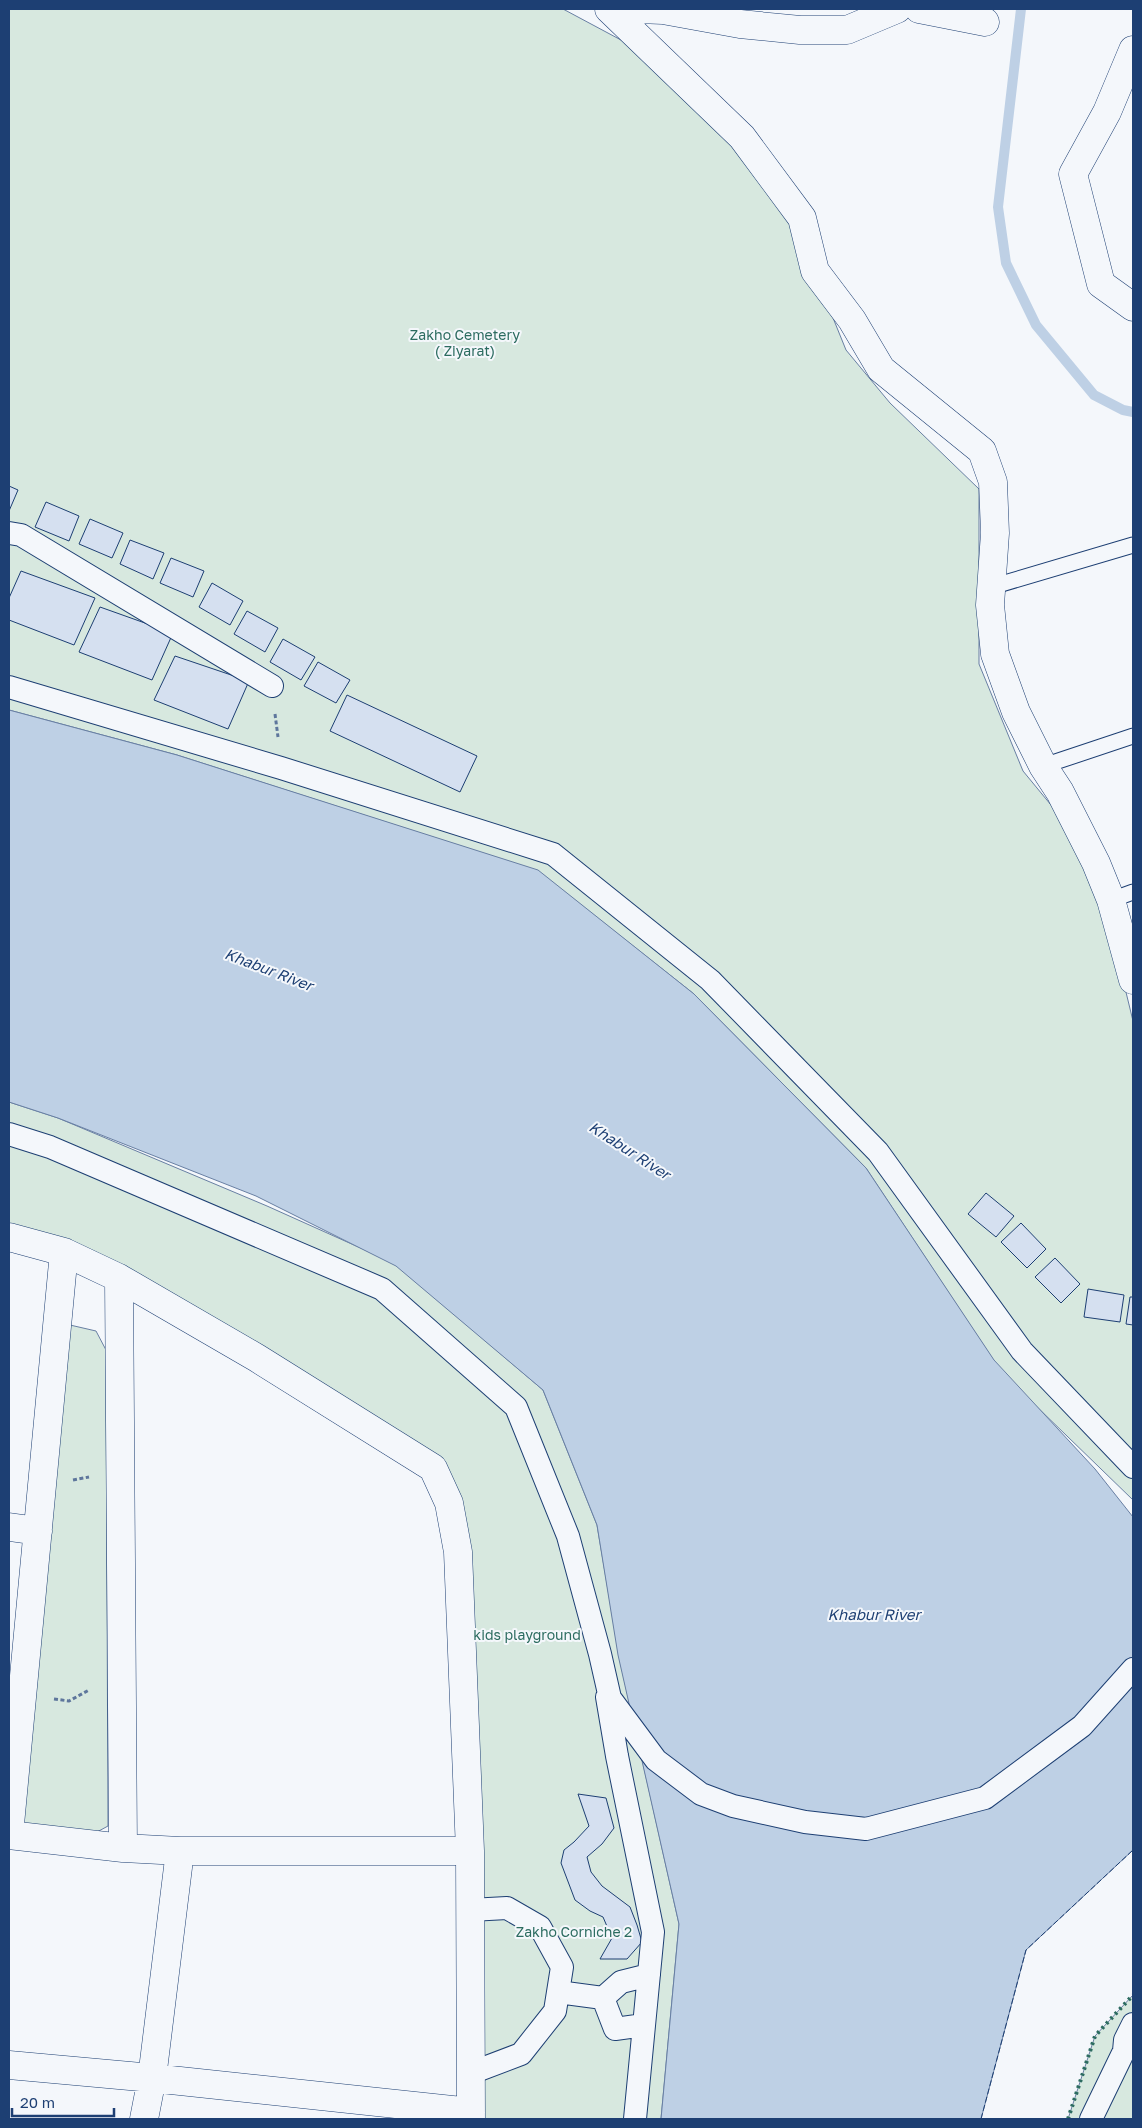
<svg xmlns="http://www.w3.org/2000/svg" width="1142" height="2128" font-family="'Golos Text',sans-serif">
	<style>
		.green { fill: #d7e8df; stroke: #687fa3 }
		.water { fill: #bed0e5; stroke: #687fa3 }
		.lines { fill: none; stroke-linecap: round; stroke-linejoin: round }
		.stream { stroke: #bed0e5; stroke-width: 10 }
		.building { fill: #d5e0f0; stroke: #1d3f73 }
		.service-casing { stroke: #1d3f73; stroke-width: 17 }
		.pedestrian-casing { stroke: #1d3f73; stroke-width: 24 }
		.minor-casing { stroke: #1d3f73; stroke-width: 29 }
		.path { stroke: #5e769c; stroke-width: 3; stroke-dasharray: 4 2.5; stroke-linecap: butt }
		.service { stroke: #f4f7fb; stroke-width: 15 }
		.pedestrian { stroke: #f4f7fb; stroke-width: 22 }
		.minor { stroke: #f4f7fb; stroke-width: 28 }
		.hedge { stroke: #2c6c60; stroke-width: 4; stroke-dasharray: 2.5 4; stroke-linecap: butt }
		.fence { stroke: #1d3f73; stroke-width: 1; stroke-dasharray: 6 2.5; stroke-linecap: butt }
		.labels { text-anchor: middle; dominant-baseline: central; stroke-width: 4; stroke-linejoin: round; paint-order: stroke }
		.park-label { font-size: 14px; fill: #2c6c60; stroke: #f4f7fb }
		.water-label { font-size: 15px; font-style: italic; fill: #1d3f73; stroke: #f4f7fb }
	</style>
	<rect width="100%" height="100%" fill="#f4f7fb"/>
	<path class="green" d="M9,9H563L621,40L695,102L758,163L814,271L846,350L890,403L979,489V664L1023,771L1065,822L1100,885L1133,1021V1500L1002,1373L866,1168L694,994L538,871L177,755L9,710Z
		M9,1102L58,1118L267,1206L394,1263L543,1390L597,1525L620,1661L679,1924L661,2119H471L458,1552L433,1468L119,1278L9,1237Z
		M70,1325L96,1331L106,1350L108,1826L97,1832L21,1825Z
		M1133,1995V2119H1068L1095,2036Z"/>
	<path class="water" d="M9,710L177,755L538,870L694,994L866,1168L994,1360L1095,1469L1133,1517V1850L1026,1950L981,2119H661L679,1924L618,1655L597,1525L543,1390L396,1266L256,1196L58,1118L9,1102Z"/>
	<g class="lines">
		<path class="stream" d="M1021,9L998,207L1006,263L1036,325L1094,395L1123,410L1133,412"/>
	</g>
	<path class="building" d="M9,486L18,490L9,511Z
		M46,502L79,516L69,541L35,527Z
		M90,519L123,533L112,558L79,544Z
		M130,540L164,553L153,579L120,564Z
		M171,558L204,571L193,597L160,583Z
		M21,571L95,598L74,645L9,620V598Z
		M212,583L243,601L230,625L199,607Z
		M100,607L173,633L152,680L79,652Z
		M247,611L278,628L265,652L234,634Z
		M283,639L315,657L301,680L270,662Z
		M175,656L249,681L228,729L154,700Z
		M318,662L350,680L336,703L304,686Z
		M347,695L477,756L460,792L330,731Z
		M986,1193L1014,1216L996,1237L968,1214Z
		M1021,1223L1046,1249L1027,1268L1001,1242Z
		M1055,1258L1080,1284L1061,1303L1035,1277Z
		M1088,1289L1124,1295L1120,1322L1084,1317Z
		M1130,1297H1133V1325L1126,1324Z
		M578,1794L606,1798L614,1828L602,1844L587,1857L591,1872L602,1886L630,1907L637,1925L642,1942L627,1959H600L612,1938L603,1917L590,1911L575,1900L561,1863L564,1850L574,1842L589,1826Z"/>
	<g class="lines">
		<g class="service-casing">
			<path id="service" d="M991,587L1133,545
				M1043,766L1133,736
				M1111,900L1133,892"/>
		</g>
		<g class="pedestrian-casing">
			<path id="pedestrian" d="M9,533L21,535L272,686
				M9,687L281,768L553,854L710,980L878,1152L1022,1351L1133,1467
				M9,1134L50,1147L382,1289L516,1407L568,1536L600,1654L610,1698L656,1760L701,1794L733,1806L805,1822L866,1829L985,1798L1082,1726L1133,1669
				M607,1697L617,1756L653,1932L635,2119
				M470,1910L507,1908L540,1927L562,1967L555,2011L521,2054L471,2073
				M558,1992L603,1998L615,2029L644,2025
				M603,1998L621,1982L649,1975
				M1091,2119L1124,2051L1125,2040L1133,2024"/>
		</g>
		<g class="minor-casing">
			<path id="minor" d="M609,9L742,137L802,218L815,271L852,320L881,369L982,451L993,482L995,533L990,605L995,654L1016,712L1043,766L1060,792L1096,863L1111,900L1133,980
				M638,9L663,10L740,24L800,30H847L897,9
				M919,9L985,22
				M1133,50L1107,112L1073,174L1101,284L1133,307
				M9,1237L64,1252L119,1278L257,1358L433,1468L449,1503L458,1552L470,1851L471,2119
				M119,1278L123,1848
				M9,1527L38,1531
				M9,1835L64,1252
				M9,1835L123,1848L180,1851H470
				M9,2065L152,2078L471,2112
				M144,2119L152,2078L180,1851"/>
		</g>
		<path class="path" d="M275,714L278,737
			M73,1480L89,1477
			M54,1699L69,1701L89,1690"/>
		<use href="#service" class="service"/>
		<use href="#pedestrian" class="pedestrian"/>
		<use href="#minor" class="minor"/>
		<path class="hedge" d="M1068,2119L1095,2036L1133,1995"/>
		<path class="fence" d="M981,2119L1026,1950L1133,1850"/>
	</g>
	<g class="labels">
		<g class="park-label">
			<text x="465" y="334">Zakho Cemetery<tspan x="465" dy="16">( Ziyarat)</tspan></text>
			<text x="527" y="1634">kids playground</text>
			<text x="574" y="1931">Zakho Corniche 2</text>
		</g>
		<g class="water-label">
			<text transform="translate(269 969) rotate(21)">Khabur River</text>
			<text transform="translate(630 1150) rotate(33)">Khabur River</text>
			<text x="874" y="1614">Khabur River</text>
		</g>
	</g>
	<rect width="1142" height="2128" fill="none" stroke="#1d3f73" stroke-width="20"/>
	<path d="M12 2108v8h102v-8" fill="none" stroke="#1d3f73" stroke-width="2.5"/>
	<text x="20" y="2108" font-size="15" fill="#1d3f73" stroke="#f4f7fb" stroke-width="4" paint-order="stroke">20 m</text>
</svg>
